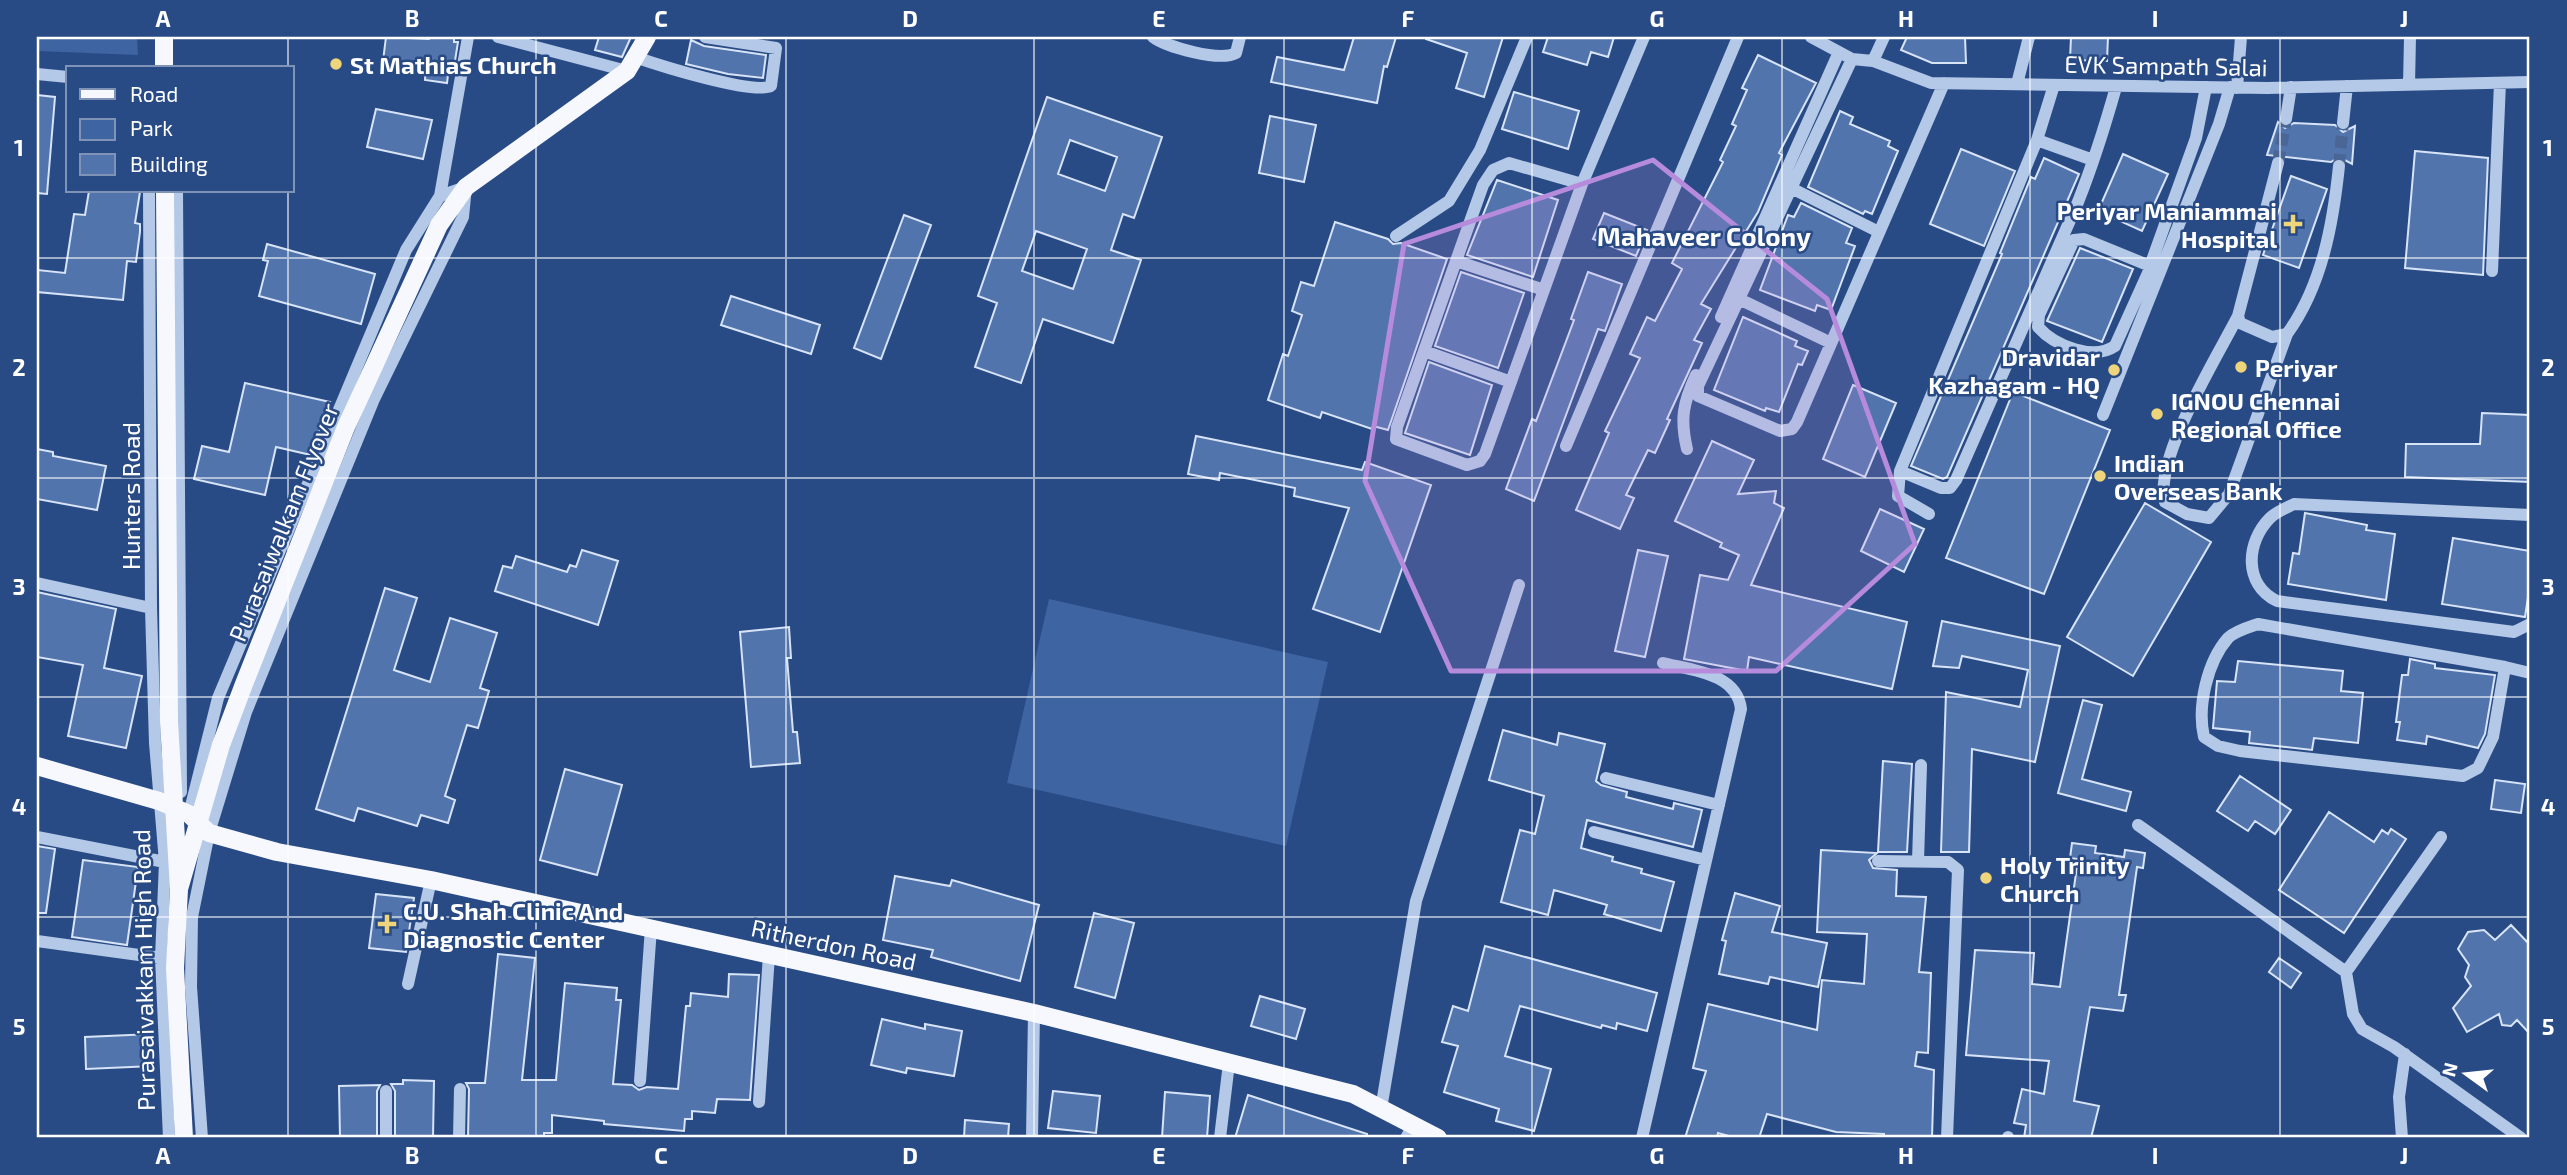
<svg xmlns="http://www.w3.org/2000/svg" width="2567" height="1175" font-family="'Exo 2',sans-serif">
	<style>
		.green { fill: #3e64a1 }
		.building { fill: #5274ac; stroke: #d7e3f6; stroke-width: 2; fill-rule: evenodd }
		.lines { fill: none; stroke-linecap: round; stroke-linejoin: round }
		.minor-tunnel { stroke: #496697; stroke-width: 12; stroke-dasharray: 12 6; stroke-linecap: butt }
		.minor { stroke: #b4c8e7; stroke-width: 12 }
		.major { stroke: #f6f8fe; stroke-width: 18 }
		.marked { fill: #b68bdc; fill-opacity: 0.2; stroke: #b68bdc; stroke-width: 5; stroke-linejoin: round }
		.grid { fill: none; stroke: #fff; stroke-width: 2; stroke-opacity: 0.55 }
		.poi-dot { fill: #eed57b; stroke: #294b85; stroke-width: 2.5 }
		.labels { text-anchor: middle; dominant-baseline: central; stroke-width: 5; stroke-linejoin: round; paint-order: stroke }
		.poi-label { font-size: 24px; font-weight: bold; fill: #fff; stroke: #294b85; text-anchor: start }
		.street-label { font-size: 24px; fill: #fff; stroke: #294b85 }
		.neighbourhood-label { font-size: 26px; font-weight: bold; fill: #fff; stroke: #294b85 }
		.neatline { fill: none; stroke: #fff; stroke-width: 2.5 }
		.grid-label { font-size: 23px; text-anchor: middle; font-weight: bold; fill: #fff }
	</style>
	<rect width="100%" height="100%" fill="#294b85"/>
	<path class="green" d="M37,37H137L138,55L37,51Z
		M1049,599L1328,662L1286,846L1007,783Z"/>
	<path class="building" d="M386,37L429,39L430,37H454V42H458L454,67H449L447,83L425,80L426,66L383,61Z
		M599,37H631L622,57L595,50Z
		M1354,37H1396L1387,67L1384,66L1377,103L1271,82L1277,57L1344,70Z
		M1426,37H1503L1484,97L1456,88L1467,53L1426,39Z
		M1548,37H1614L1608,57L1591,52L1587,65L1543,52Z
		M1907,37H1965L1966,63H1932L1901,50Z
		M2071,37H2108L2107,61L2070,60Z
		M691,40L704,46L766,55L763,78L728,74L686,64Z
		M1758,55L1816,83L1779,153L1782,155L1758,212L1701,304L1711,309L1694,340L1702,343L1667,419L1670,420L1655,453L1648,450L1626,495L1634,498L1620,529L1576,510L1609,433L1605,431L1640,358L1630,354L1647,317L1655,321L1682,269L1672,263L1723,162L1720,160L1736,126L1732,124L1747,90L1742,88Z
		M1514,92L1579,111L1568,149L1502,129Z
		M37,95L55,97L47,194L37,193Z
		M1047,97L1162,137L1134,218L1123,214L1111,250L1141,260L1113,343L1043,319L1021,383L975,367L997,303L978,296ZM1070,140L1117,157L1105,191L1058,174ZM1036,231L1087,249L1073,289L1022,271Z
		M376,109L432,120L423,159L367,147Z
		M1840,111L1853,117L1850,124L1890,141L1888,146L1898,151L1872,214L1865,211L1863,214L1808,187Z
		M1270,116L1316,125L1304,182L1259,173Z
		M2278,122L2285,128L2294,123L2335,125L2343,132L2355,126L2352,164L2339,157L2331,162L2267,155Z
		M1961,149L2015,171L1984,246L1930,224Z
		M2415,151L2488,158L2483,275L2405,268Z
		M2123,154L2168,174L2142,231L2098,211Z
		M2044,158L2079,174L1947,477L1943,479L1911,466L2002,254L2000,253L2031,177L2035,179Z
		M2291,176L2327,189L2299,268L2263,255Z
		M1497,180L1558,200L1533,277L1467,255Z
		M89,191L140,192L135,223L140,224V232L136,262L127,261L123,300L37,292L38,270L65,273L74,214L85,215Z
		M1801,203L1852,228L1846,243L1855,246L1831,310L1817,305L1815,311L1760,290L1788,215L1794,217Z
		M1604,213L1647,230L1636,256L1593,239Z
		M904,215L931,225L881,359L854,348Z
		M1335,222L1388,239L1393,244L1401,243L1447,259L1388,430L1373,426L1372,429L1322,412L1320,418L1268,400L1283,354L1288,356L1302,315L1292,311L1301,282L1314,286Z
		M267,244L375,274L361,324L259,296L268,261L263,260Z
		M2080,248L2133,269L2102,342L2047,321Z
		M1461,272L1524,293L1498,368L1435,346Z
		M1588,272L1622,284L1605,331L1598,329L1534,501L1506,489L1532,419L1536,421L1574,320L1571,319Z
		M731,296L820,325L811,354L721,325Z
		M1743,317L1797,341L1795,346L1808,351L1802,365L1798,364L1779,412L1766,408L1765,411L1714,390Z
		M1429,362L1492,385L1470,455L1405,433Z
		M245,383L330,402L311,455L276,447L265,495L194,479L202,446L229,452Z
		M1853,385L1896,403L1865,477L1823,459Z
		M2013,392L2110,430L2044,594L1946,558Z
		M2482,413L2530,415V482L2405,477L2406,444H2480Z
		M1196,436L1362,470L1365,462L1431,485L1380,632L1313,609L1349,508L1294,496L1295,488L1220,473L1219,480L1188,474Z
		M1712,441L1754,460L1738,494L1776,491L1774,503L1784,508L1751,585L1907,622L1892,689L1749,657L1747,671L1684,659L1700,575L1728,580L1739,555L1720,547L1722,543L1675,521Z
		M37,449L53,452V456L106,466L97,510L37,499Z
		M2145,503L2211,542L2133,676L2067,637Z
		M1880,509L1924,529L1904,572L1861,551Z
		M2305,513L2367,525L2366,530L2395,534L2386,600L2288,584L2293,553L2299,554Z
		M2453,538L2530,551V584L2525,617L2442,604Z
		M582,550L618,561L598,625L495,591L503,566L512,568L516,556L567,572L570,565L576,567Z
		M1638,550L1668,556L1645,657L1615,651Z
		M385,588L417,598L394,670L430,682L450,618L497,633L480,688L489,691L478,728L467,725L445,796L455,800L448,823L421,815L417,826L358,808L354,821L316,809Z
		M37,592L116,609L104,668L142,676L126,748L68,736L83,665L37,657Z
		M1942,621L2060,646L2035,762L1972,749L1969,852H1941L1946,692L2020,707L2028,670L1962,656L1959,668L1933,666Z
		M789,627L791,658H787L793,732H797L800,763L751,767L740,632Z
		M2410,659L2435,664V668L2495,675L2485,734L2478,748L2427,736L2426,744L2397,740L2400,722H2396L2402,675H2408Z
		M2238,661L2343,671L2341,691L2363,693L2358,743L2314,738L2312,750L2249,743L2250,732L2213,728L2217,681L2235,682Z
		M2083,700L2102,705L2082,779L2131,792L2126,811L2058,793Z
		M1503,730L1557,745L1559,733L1605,744L1596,781L1601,785L1627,792L1626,797L1673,809L1674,803L1702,810L1693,847L1587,820L1581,848L1613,857L1612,861L1642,869L1641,873L1674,882L1661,931L1604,914L1607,905L1554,890L1548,915L1501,902L1520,830L1535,834L1544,796L1489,780Z
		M1883,761L1912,764L1907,852H1878Z
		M565,769L622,785L597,875L540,860Z
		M2240,776L2291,810L2275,834L2255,821L2248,831L2217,811Z
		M2495,780L2525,784L2521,813L2491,809Z
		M2329,812L2374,842L2382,830L2388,834L2391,829L2406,839L2344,933L2279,890Z
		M2072,843L2096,846L2095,853L2124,857L2125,850L2145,853L2143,868L2137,867L2119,995H2126L2123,1011L2090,1007L2074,1101L2099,1106L2091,1138H2024L2026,1125L2014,1123L2022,1089L2044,1094L2049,1061L1966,1055L1975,950L2034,953L2032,984L2060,987L2078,859L2070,858Z
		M37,846L55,849L46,913H37Z
		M1821,850L1877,853L1869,860L1873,868L1897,870L1896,896L1926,897L1919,972L1931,973L1928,1053L1917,1052L1915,1066L1934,1070L1932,1138H1884V1134L1836,1132L1767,1114L1759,1138H1736L1718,1133L1717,1138H1685L1706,1071L1693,1068L1708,1004L1817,1030L1822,980L1864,984L1867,934L1817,932Z
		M83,860L138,867L127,945L72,937Z
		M895,876L950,886L952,880L1039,905L1020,981L931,957L933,950L883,940Z
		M1735,893L1780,906L1772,932L1827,943L1818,987L1770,977L1768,984L1719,974L1726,941L1722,940Z
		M376,894L414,898L406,952L369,948Z
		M1094,913L1134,923L1115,998L1075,987Z
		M2511,925L2530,945V1034L2517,1020L2511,1026L2502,1025L2499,1014L2467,1032L2453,1008L2471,986L2465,977L2469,965L2458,949L2468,932L2484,930L2495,940Z
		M1485,946L1657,993L1647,1031L1617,1023L1616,1029L1602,1025L1601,1028L1520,1006L1505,1056L1551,1069L1534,1131L1496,1121L1499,1109L1444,1092L1458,1046L1442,1042L1453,1006L1468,1011Z
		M498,954L535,958L522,1080H556L565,983L617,988L616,1000H621L613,1084L632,1085L639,1090L647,1087L678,1089L686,1006H690L691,993L728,997L729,974L759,975L750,1100L717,1099L715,1113L692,1111V1119H685L684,1131L604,1124V1121L552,1115V1133H544V1138H468L469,1089L466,1083H485Z
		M2279,958L2301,973L2291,988L2269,972Z
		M1260,996L1305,1009L1296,1039L1251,1026Z
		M882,1019L925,1029V1024L962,1031L954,1076L907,1068L906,1073L871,1065Z
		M152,1034L153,1066L86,1069L85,1037Z
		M403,1080L434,1081L433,1138H395V1091L391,1084H403Z
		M380,1085L377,1091V1138H340L339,1086Z
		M1053,1091L1100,1096L1096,1133L1048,1128Z
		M1165,1092L1210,1096L1207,1138H1162Z
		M1248,1095L1367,1134V1138H1235Z
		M965,1120L1009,1124L1008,1138H964Z"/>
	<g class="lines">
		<path class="minor-tunnel" d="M2278,163L2286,119
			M2339,166L2343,123"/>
		<path class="minor" d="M498,37L627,71
			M1153,37C1166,47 1220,62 1236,53L1240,37
			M1811,37L1852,59L1873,61L1931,83L2267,88L2530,82
			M635,57C658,65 753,95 771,86L776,48L705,37
			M1852,59L1698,386V396L1780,431L1792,429L1797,422L1944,83
			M1873,61L1884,37
			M37,74L68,77
			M2017,84L2029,37
			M2409,85L2410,37
			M2237,88L2241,37
			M2286,119L2291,87
			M2343,123L2347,86
			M2037,140L2054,85
			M2093,160L2037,140L1900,471L1941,488H1950L1956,480L2078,202C2093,164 2105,126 2116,87
			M2278,163L2238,316L2240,323L2272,337L2287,334C2322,286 2333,224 2339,166
			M1582,184L1509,163L1493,170L1483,185L1397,427L1396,439L1467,465L1480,461L1485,454L1582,184L1644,37
			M1791,188L1879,232
			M149,191L151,608L155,743L165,862L161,958L169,1138
			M177,191L181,792
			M440,196L468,37
			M1396,236L1449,201L1480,150L1527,37
			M1456,261L1544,290
			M2150,266L2084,239L2074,240L2039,315L2038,327C2055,346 2093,361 2115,346L2148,273L2150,266L2196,138L2206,87
			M2492,271L2500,83
			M1739,299L1831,343
			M2238,316C2217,357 2153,460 2165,502L2187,514L2209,518L2229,494L2287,334
			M1721,317L1839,52
			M1424,351L1511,382
			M2103,415L2219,124L2230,87
			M1566,446L1738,37
			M1687,449C1680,419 1683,403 1696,375
			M1900,471L1898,496L1929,514
			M2530,515L2294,504C2286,508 2276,512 2270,518C2246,542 2243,584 2277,601L2514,632L2530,624
			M37,583L151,608
			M2505,667L2493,737L2478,768L2463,776L2240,751L2218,746L2204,737C2197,707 2207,662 2228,638C2235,631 2249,627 2258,624L2505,667L2530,673
			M1606,778L1719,805
			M189,814L218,698L406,250L440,196L466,187L463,217L374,399L246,712L209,833L192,917L191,987L202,1138
			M2138,825L2346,972L2441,837
			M1594,832L1706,860
			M37,837L165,862
			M1878,861L1948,862L1958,870L1947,1138
			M1918,861L1921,765
			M37,941L161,958
			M2346,972L2353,1014L2362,1029L2394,1047L2521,1138
			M408,984L431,880
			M640,1081L651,928
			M759,1102L769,955
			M1381,1109L1416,901L1519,585
			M386,1138V1091
			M459,1138L460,1089
			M1032,1138L1034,1013
			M1220,1138L1229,1063
			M1406,1138L1413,1125
			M1642,1138L1741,709C1737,673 1691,670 1663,663
			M2008,1138V1137
			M2402,1138L2399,1097L2405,1054"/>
		<path class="major" d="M164,68V37
			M165,191L169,722L179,889L175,968L184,1138
			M37,766L159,801L189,814L209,833L277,852L431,880L1034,1013L1353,1094L1438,1138
			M179,889L221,745L244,684L346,427L439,225L466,187L627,71L647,37"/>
	</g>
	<path class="marked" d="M1653,160L1827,299L1915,544L1776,671H1451L1365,481L1404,244Z"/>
	<path class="grid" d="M288,37V68M536,37V1138M786,37V1138M1034,37V1138M1284,37V1138M1532,37V1138M1782,37V1138M2030,37V1138M2280,37V1138M288,191V1138M37,258H2530M37,478H2530M37,697H2530M37,917H2530"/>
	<g class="poi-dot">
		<circle cx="336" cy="64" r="7"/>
		<path d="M2289.5 213.5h7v7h7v7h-7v7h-7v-7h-7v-7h7z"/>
		<circle cx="2241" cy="367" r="7"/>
		<circle cx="2114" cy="370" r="7"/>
		<circle cx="2157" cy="414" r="7"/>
		<circle cx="2100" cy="476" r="7"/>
		<circle cx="1986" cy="878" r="7"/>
		<path d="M383.5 913.5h7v7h7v7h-7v7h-7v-7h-7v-7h7z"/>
	</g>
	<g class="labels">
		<g class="poi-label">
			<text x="350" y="64">St Mathias Church</text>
			<text x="2277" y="210" text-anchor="end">Periyar Maniammai<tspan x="2277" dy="28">Hospital</tspan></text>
			<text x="2100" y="356" text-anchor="end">Dravidar<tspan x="2100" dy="28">Kazhagam - HQ</tspan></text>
			<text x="2255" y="367">Periyar</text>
			<text x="2171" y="400">IGNOU Chennai<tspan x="2171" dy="28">Regional Office</tspan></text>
			<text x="2114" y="462">Indian<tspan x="2114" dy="28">Overseas Bank</tspan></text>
			<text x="2000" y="864">Holy Trinity<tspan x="2000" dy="28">Church</tspan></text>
			<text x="403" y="910">C.U. Shah Clinic And<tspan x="403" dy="28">Diagnostic Center</tspan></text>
		</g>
		<g class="street-label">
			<text transform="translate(2166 65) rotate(1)">EVK Sampath Salai</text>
			<text transform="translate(130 496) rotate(-90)">Hunters Road</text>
			<text transform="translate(283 522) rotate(-68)">Purasaiwalkam Flyover</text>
			<text transform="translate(834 944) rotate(12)">Ritherdon Road</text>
			<text transform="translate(143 970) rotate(-91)">Purasaivakkam High Road</text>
		</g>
		<g class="neighbourhood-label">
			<text x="1704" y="235">Mahaveer Colony</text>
		</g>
	</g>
	<rect width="2567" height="1175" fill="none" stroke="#294b85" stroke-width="77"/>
	<rect x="66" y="66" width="228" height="126" fill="#294b85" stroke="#7f93b6" stroke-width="2"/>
	<rect x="80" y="89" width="35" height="10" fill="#f6f8fe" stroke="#7f93b6" stroke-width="2"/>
	<text x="130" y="102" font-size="21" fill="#ffffff">Road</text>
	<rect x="80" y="119" width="35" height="21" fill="#3e64a1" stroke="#7f93b6" stroke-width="2"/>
	<text x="130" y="136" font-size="21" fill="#ffffff">Park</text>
	<rect x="80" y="154" width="35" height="21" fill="#5274ac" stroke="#7f93b6" stroke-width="2"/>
	<text x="130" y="172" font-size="21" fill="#ffffff">Building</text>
	<g transform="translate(2466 1074) rotate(285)" stroke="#294b85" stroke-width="5" paint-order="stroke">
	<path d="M0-5L12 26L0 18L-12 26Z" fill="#ffffff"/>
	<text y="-10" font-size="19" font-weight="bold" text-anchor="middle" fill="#ffffff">N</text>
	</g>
	<rect x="38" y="38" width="2490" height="1098" class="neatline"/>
	<g class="grid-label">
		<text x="163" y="27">A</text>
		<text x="412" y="27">B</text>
		<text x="661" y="27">C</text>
		<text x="910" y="27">D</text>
		<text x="1159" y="27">E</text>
		<text x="1408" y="27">F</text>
		<text x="1657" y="27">G</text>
		<text x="1906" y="27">H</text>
		<text x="2155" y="27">I</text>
		<text x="2404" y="27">J</text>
		<text x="19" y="156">1</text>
		<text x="2548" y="156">1</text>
		<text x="19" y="376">2</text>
		<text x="2548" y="376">2</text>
		<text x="19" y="595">3</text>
		<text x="2548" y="595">3</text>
		<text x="19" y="815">4</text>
		<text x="2548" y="815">4</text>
		<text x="19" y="1035">5</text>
		<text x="2548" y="1035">5</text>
		<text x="163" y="1164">A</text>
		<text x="412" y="1164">B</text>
		<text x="661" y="1164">C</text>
		<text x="910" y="1164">D</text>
		<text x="1159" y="1164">E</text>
		<text x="1408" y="1164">F</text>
		<text x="1657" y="1164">G</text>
		<text x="1906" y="1164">H</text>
		<text x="2155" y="1164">I</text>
		<text x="2404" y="1164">J</text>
	</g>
</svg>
